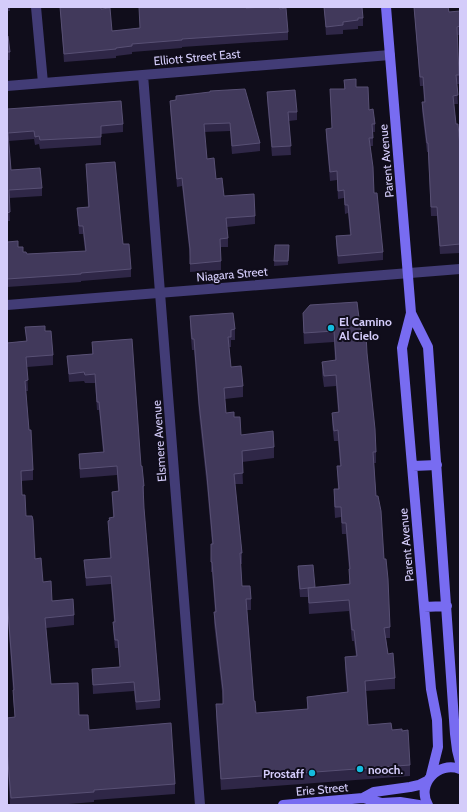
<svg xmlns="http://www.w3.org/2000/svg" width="467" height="812" font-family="Cabin,sans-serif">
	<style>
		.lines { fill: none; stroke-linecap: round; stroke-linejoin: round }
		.street { stroke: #423c76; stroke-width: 10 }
		.secondary { stroke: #786cf1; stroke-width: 10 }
		.wall { fill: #2f2747 }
		.building { fill: #41395b; stroke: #585074 }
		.poi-dot { fill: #14bcde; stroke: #100d1b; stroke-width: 1.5 }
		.labels { text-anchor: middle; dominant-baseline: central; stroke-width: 4; stroke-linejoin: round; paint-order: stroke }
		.street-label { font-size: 12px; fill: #d4ccfa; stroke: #100d1b }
		.poi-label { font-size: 12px; font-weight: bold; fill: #d4ccfa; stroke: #100d1b; text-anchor: start }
	</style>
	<rect width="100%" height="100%" fill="#100d1b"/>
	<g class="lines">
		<path class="street" d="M36,7L43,83
			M143,75L200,805
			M7,86L390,55
			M7,305L460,269"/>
		<path class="secondary" d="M386,7L411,313L402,348L431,689L437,720L438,747L431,775
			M411,313L428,347L455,734L457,750L460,762
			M413,466L437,465
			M424,607L447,606
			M363,798L374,792L410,787L419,785L427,781
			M283,805L363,798L382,803L400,802L419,805
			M428,805C416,784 438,761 460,769"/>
	</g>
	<path class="wall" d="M7,7H10V11H7Z
		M60,7H101V9L112,31L140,28L246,8L280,9L288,32V40L182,47V48L132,52V54L116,56V58L64,62Z
		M324,7L363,18V26H358V29L343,30V34L326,35Z
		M414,7H448L449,12L460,11V35H457L459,75V84H457L458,104H454L456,124L460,147V253L440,254L437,216H431L428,152H427L422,111V102H424L423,86H420Z
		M7,36L10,52V60H7Z
		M344,80L356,87L369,110L375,124V132H373V146H370L374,193L383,252V260L338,264L336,244V236L350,235L348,213L345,214L344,198L338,199L337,180L330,181L326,137V129L332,128L330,89H344Z
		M210,92L260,143V151L232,154L230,131L204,132L207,159L224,196L255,216V224L227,227L228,238V247H221V270L190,272V257L182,186L177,187L170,109V101L176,100Z
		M267,92L297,112V120L289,121L291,155L272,156L267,100Z
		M7,109L123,124V132L101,134V145L40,149L39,144L35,145L34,139L9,141L11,170L42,188V196L9,198L10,221H7Z
		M86,164L123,244L131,269V277L81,281V282L7,287V242L18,247L23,252L27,254L85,251L83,234H79L77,208L88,207Z
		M275,245L289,249L288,265L274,266Z
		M303,313L361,334L367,353L376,452V463H374L376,496L384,559L390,627V638H386L388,654L395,678V689L366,691L368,725L392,730L410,765V776L221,790L216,715V704H223V700L214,623V612H215L212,572H211V544H212L207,487L199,414L194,350H192L190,327V316L235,329V340H231V347H229L231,367L243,386V397L225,399L226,413L234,417L241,435L274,447V458L242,462L243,484H235L242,553V564H241L242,586L251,599V610H247L254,701L256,713L307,709V697L347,692L345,668V657L356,656L354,641H352L349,611L309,614L308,597H300L298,575V566L315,587L349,584V569L346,534H342L341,517L335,518L334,500V489H338L337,466H340L338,441H334L332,423V413L338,412L336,386L324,387L322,373V362L335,360L334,342L304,344L303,324Z
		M25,327L45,331L53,355V365L27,367L28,391H26L29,430L33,470V480L21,481L22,495L35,559L43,582L52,601L74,615V625L46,628L51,684L79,715L89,730L175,784V794L94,800V802L56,805H10L7,760V718L15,717L13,700V690L7,608V343L26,341Z
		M92,342L141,466L144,486V494H143L144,508L160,700V708L136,710L134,691L93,694L92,669L120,667L118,648H115L113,630V622H114L111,584L86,586L84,560L110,558L108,521L109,520L113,517L112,492L118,491L117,475L80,478L79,462V454L103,452L99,410H97L95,383H85L84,381L69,382L67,356L92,354Z"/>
	<path class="building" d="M60,7H101V9L110,8L112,31L140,28L139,7H246V8L266,7H280V9L286,8L288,32L182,39V40L132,44V46L116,48V49L64,54Z
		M324,7H362L363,18H358V20L343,22V25L326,27Z
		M414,7H448L449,12L460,11V26L457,27L459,75H456L458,95L453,96L456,124H458L460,147V244L440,246L437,207H431L428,143H427L422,102H425L423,77H420Z
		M7,36H8L10,52H7Z
		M356,79V87H368L369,110L373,109L375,124H372L373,138H369L373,167L374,193H377L383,252L338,256L336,236L351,235L348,205H345L344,190L338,191L337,171L330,172L326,129L332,128L330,89H345L344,80Z
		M245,89L260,143L232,146L230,123L204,124L207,159L214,158L216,179L222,178L224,196L254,194L255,216L226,218L228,238L220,239L221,261L190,264V249L182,178L177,179L170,101L176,100V96L210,92V91Z
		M295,90L297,112H288L291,146L272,147L267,92Z
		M121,101L123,124L101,126V137L40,140L39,136L35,137L34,131L8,133L11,170L40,168L42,188L9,190L10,212L7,213V109Z
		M115,162L123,244H129L131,269L81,273V274L7,279V242L18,241V247H23V252H26L27,254L86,251L83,226H79L77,208L89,207L86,164Z
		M275,245H289L288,261H274Z
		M357,302L361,334H366L367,353L375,429L376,452H373L376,496H378L381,511L384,559H386L388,579L390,627L384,628L388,654L393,653L395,678L365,681L368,725L391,723L392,730L402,729V731L408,730L410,765L221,779L216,704H223V690L214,612H216L212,562H211V544H213L207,476L199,403L194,339H192L190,316L233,313L235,329L231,330V337H228L231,367L241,366L243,386L224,388L226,413L234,412V417H240L241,435L273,431L274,447L242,451L243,473L234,474L242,553H240L242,586H250L251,599H246L254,701H255L256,713L308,709L307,697L348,692L345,657L357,656L354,630H352L349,600L309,603L308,588L350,584L349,569H350L346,523H342L341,507H335L334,489H339L337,466H341L338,430L334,431L332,413L339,412L336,375L324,376L322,362L336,360L334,331L304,333L303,313L310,305Z
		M45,326V331H51L53,355L26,357L28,380L25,381L29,430H31L33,470L21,471L22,495H25L26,516H32L33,520L35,559L41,558L43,582L51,581L52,601L73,599L74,615L45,618L51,684L78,683L79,715H88L89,730L171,723L175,784L94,790V792L11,798L7,750V718L15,717L13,690H14L7,598V343L27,341L25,327Z
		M132,339L141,466H142L144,486H143L144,508L160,700L136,702L134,682L93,685L92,669L120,667L118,640H115L113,622H115L111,576L86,578L84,560L111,558L108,521L110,520L109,518L114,517L112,492L119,491L117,466L80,469L79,454L104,452L99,402H97L95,374L85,375L84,372L69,374L67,356L93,354L92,342Z
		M313,565L315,587L308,588L300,589L298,566Z"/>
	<g class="poi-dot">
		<circle cx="331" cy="328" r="4"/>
		<circle cx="360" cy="769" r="4"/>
		<circle cx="312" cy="773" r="4"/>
	</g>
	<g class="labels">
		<g class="street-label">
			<text transform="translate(197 57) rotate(-5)">Elliott Street East</text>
			<text transform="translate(386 161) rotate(-95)">Parent Avenue</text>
			<text transform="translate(232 274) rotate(-5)">Niagara Street</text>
			<text transform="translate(159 441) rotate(-94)">Elsmere Avenue</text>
			<text transform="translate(406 545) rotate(-95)">Parent Avenue</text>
			<text transform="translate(322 789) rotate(-5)">Erie Street</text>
		</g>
		<g class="poi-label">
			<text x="339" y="321">El Camino<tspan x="339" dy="14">Al Cielo</tspan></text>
			<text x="368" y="769">nooch.</text>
			<text x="304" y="773" text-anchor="end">Prostaff</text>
		</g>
	</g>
	<rect width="467" height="812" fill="none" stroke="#d4ccfa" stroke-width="16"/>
</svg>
